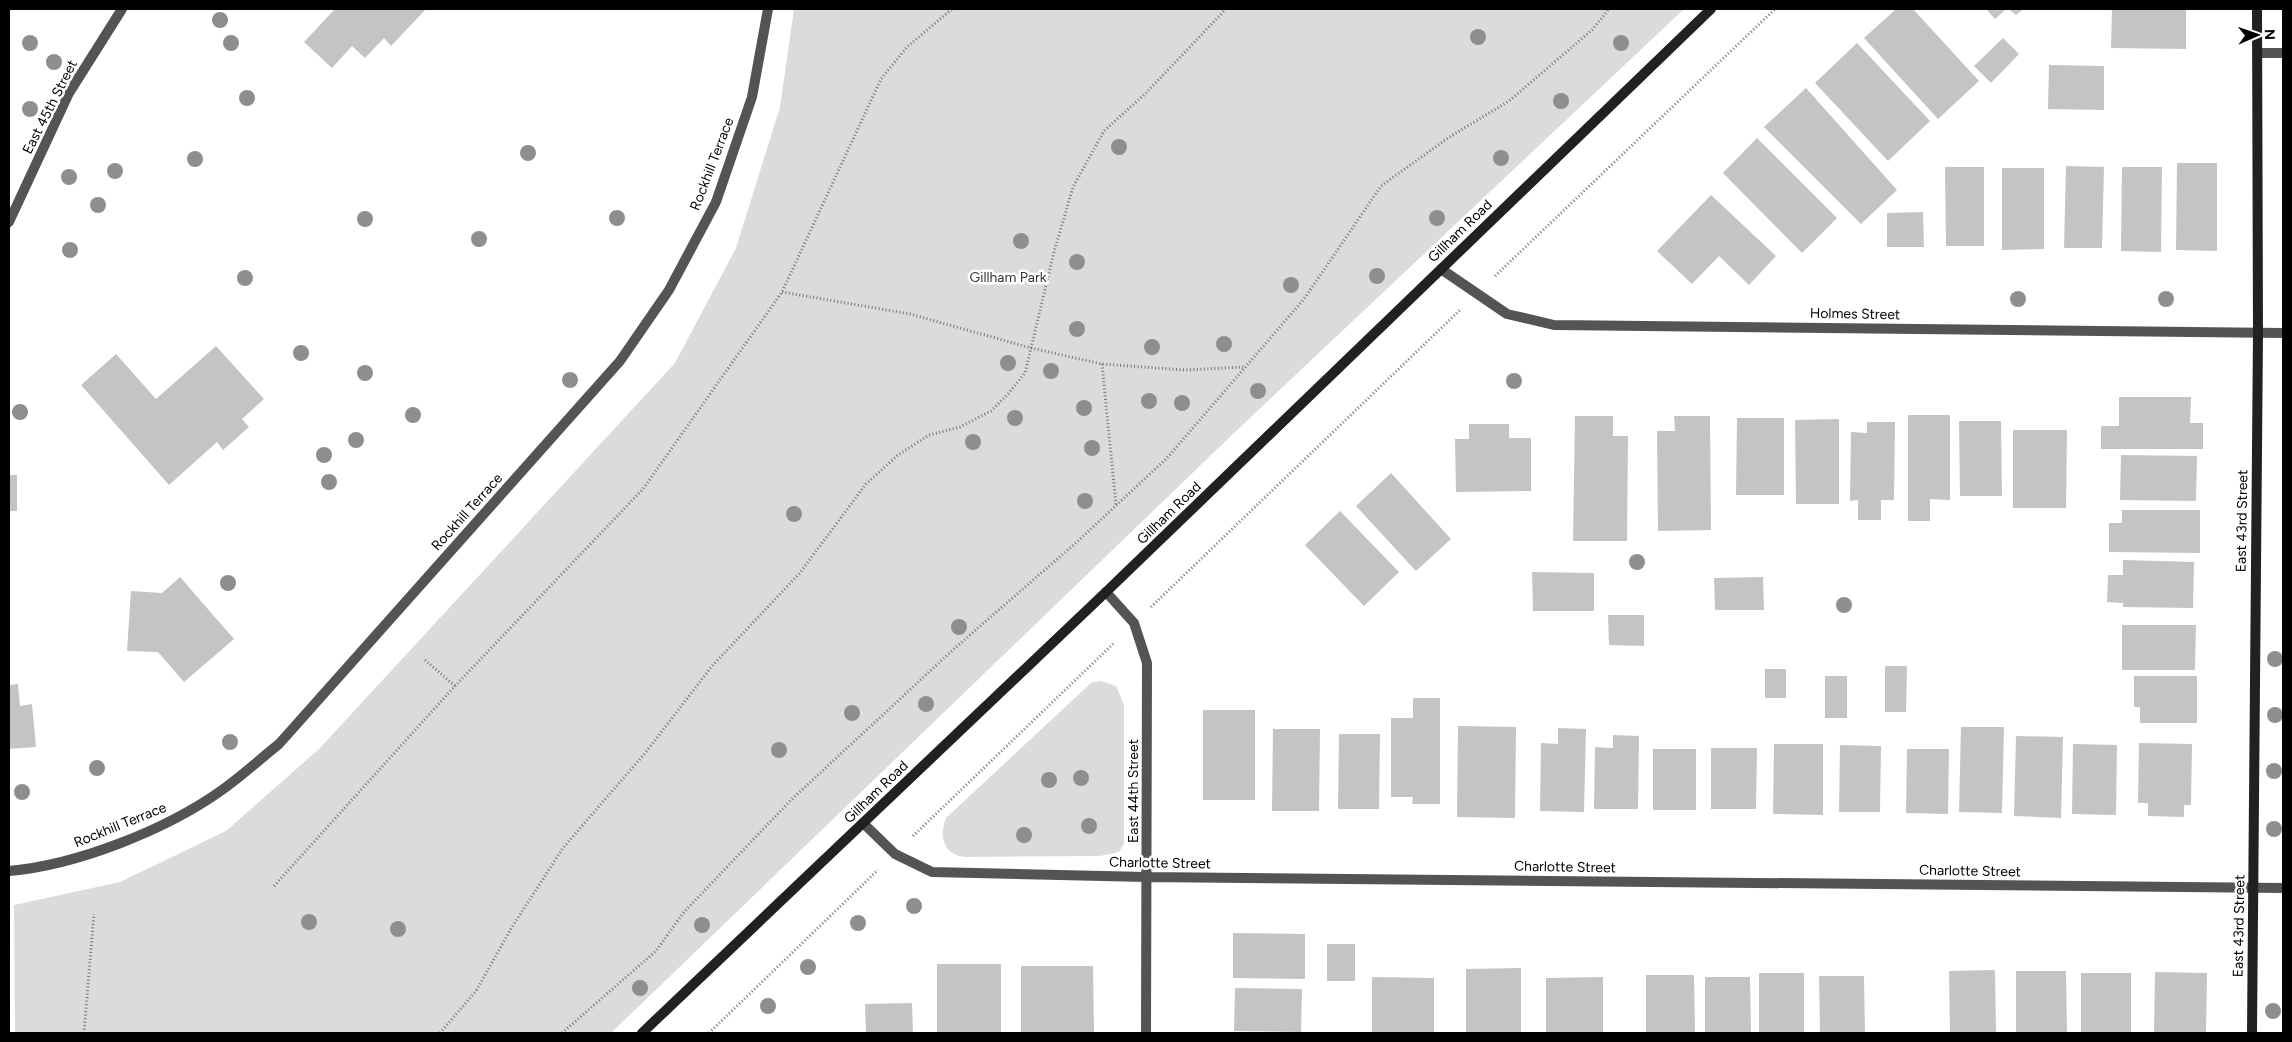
<svg xmlns="http://www.w3.org/2000/svg" width="2292" height="1042" font-family="Figtree,sans-serif">
	<style>
		.green { fill: #dbdbdb }
		.building { fill: #c4c4c4 }
		.lines { fill: none; stroke-linecap: round; stroke-linejoin: round }
		.path { stroke: #767676; stroke-width: 3; stroke-dasharray: 1 2.5; stroke-linecap: butt }
		.lane { stroke: #545454; stroke-width: 10 }
		.street { stroke: #545454; stroke-width: 10 }
		.secondary { stroke: #212121; stroke-width: 10 }
		.tree { fill: #8e8e8e }
		.labels { text-anchor: middle; dominant-baseline: central; stroke-width: 5; stroke-linejoin: round; paint-order: stroke }
		.street-label { font-size: 14px; fill: #000; stroke: #fff }
		.park-label { font-size: 14px; fill: #323232; stroke: #fff }
	</style>
	<rect width="100%" height="100%" fill="#fff"/>
	<path class="green" d="M794,9H1684L1234,433L611,1033H15L14,905L120,882L226,831L319,749L675,363L736,248L780,107Z
		M1101,681L1116,686L1124,705V844L1119,852L1100,856L965,857C943,855 939,836 946,818L1091,683Z"/>
	<path class="building" d="M335,9H426L391,46L384,38L365,58L352,46L332,68L304,42Z
		M1896,9H1913L1979,81L1938,119L1864,38Z
		M1986,9H2006L1995,19Z
		M2009,9H2023L2016,15Z
		M2112,9H2186V49L2111,48Z
		M2003,38L2019,54L1991,83L1974,66Z
		M1857,43L1930,121L1888,161L1815,83Z
		M2049,65L2104,66V110L2048,109Z
		M1806,88L1897,190L1861,224L1764,127Z
		M1757,138L1837,218L1802,253L1723,173Z
		M2177,163H2217V251L2176,250Z
		M2066,166L2104,167L2102,248H2064Z
		M1945,167H1984V246H1946Z
		M2122,167H2162L2161,252L2121,251Z
		M2002,168H2044V249L2002,250Z
		M1711,195L1776,256L1749,285L1719,256L1692,284L1657,251Z
		M1923,212L1924,247H1887V213Z
		M216,346L264,399L242,419L249,427L223,450L217,442L169,485L81,385L116,354L156,399Z
		M2119,397H2191L2190,423H2203V449H2101V426H2119Z
		M1908,415H1950V500L1930,499V521H1908Z
		M1575,416H1613V436H1628L1627,541H1573Z
		M1674,416H1710L1711,530L1658,531L1657,431H1675Z
		M1737,418H1784V495H1736Z
		M1839,419V504H1796L1795,420Z
		M1959,421H2001L2002,496H1960Z
		M1867,422H1895L1894,500H1881V520H1858V500L1850,501L1851,432L1867,433Z
		M1469,424H1509V438H1531V491L1456,492L1455,439H1469Z
		M2013,430H2067L2066,508H2013Z
		M2121,455L2197,456L2196,501L2120,500Z
		M1391,473L1451,539L1416,571L1356,506Z
		M9,475H17V511H9Z
		M2122,510H2200V553L2109,552V523H2122Z
		M1340,511L1399,572L1364,606L1305,545Z
		M2123,560L2194,562L2193,608L2123,607V603L2107,602L2108,575H2123Z
		M1532,572L1594,573V611H1533Z
		M180,577L234,639L184,682L158,652L127,651L131,591L162,593Z
		M1763,577L1764,610H1715L1714,578Z
		M1608,615H1644V646L1609,645Z
		M2122,625H2196L2195,670H2122Z
		M1885,666H1907L1906,712H1885Z
		M1765,669H1786V698H1765Z
		M1825,676H1847V718H1825Z
		M2134,676H2197V723H2140V707H2134Z
		M18,684L20,706L32,704L36,747L9,749V685Z
		M1413,698H1440V804H1412L1413,797H1391V718H1413Z
		M1203,710H1255V800H1203Z
		M1458,726L1516,727L1515,818L1457,817Z
		M1961,727H2004L2002,813L1959,812Z
		M1558,728L1586,729L1584,812L1540,811L1541,743L1558,744Z
		M1273,729H1320L1319,811H1272Z
		M1339,734H1380L1379,809H1338Z
		M1613,735L1639,736L1638,809H1594L1595,747L1613,748Z
		M2016,736L2063,737L2061,818L2014,816Z
		M2139,743L2192,744L2191,805H2184V817L2148,816V803H2138Z
		M1774,744H1823V815L1773,814Z
		M2073,744L2117,745L2116,815L2072,814Z
		M1840,745L1881,746L1880,812H1839Z
		M1711,748H1757L1756,809H1711Z
		M1653,749H1696V810H1653Z
		M1907,749H1949L1948,814L1906,813Z
		M1233,933L1305,934V979L1233,978Z
		M1327,944H1355V981H1327Z
		M937,964H1001V1033H937Z
		M1021,966H1093L1094,1033H1021Z
		M1521,968V1033H1466V969Z
		M1995,970L1996,1033H1950L1949,971Z
		M2016,971H2066L2067,1033H2016Z
		M2155,972L2207,973L2206,1033H2154Z
		M1759,973H1804V1033H1759Z
		M2081,973H2131V1033H2081Z
		M1646,975H1694L1695,1033H1646Z
		M1819,976H1864L1865,1033H1820Z
		M1372,977L1434,978V1033H1372Z
		M1603,977V1033H1546V978Z
		M1705,977H1750L1751,1033H1705Z
		M1235,988L1302,989L1301,1032L1234,1031Z
		M912,1003L913,1033H866L865,1004Z"/>
	<g class="lines">
		<path class="path" d="M1495,276L1775,9
			M782,292L910,314L1031,348L1102,364L1185,370L1243,367
			M1102,364L1116,505
			M1151,607L1460,310
			M425,660L455,686
			M913,836L1114,643
			M274,886L455,686L643,489L782,292L881,79L907,47L952,9
			M84,1033L94,914
			M440,1033L476,991L512,927L563,848L646,752L712,666L799,574L866,484L898,455L929,435L960,427L991,411L1009,393L1025,373L1054,252L1073,187L1104,131L1146,93L1226,9
			M562,1033L656,951L684,912L791,800L955,648L1078,541L1167,458L1304,299L1381,186L1448,138L1509,101L1592,30L1609,9
			M709,1033L878,870"/>
		<path class="lane" d="M2258,53H2283"/>
		<path class="street" d="M9,222L69,93L122,9
			M1441,269L1507,314L1554,325L2283,333
			M1106,592L1134,623L1147,663L1146,1033
			M863,823L895,854L932,872L1146,877L2283,888
			M9,871C77,865 166,830 222,790C242,776 260,759 279,744L620,361L669,290L716,202L752,97L768,9"/>
		<path class="secondary" d="M642,1033L1106,592L1711,9
			M2252,1033L2258,333L2257,9"/>
	</g>
	<g class="tree">
		<circle cx="220" cy="20" r="8"/>
		<circle cx="1478" cy="37" r="8"/>
		<circle cx="30" cy="43" r="8"/>
		<circle cx="231" cy="43" r="8"/>
		<circle cx="1621" cy="43" r="8"/>
		<circle cx="54" cy="62" r="8"/>
		<circle cx="247" cy="98" r="8"/>
		<circle cx="1561" cy="101" r="8"/>
		<circle cx="30" cy="109" r="8"/>
		<circle cx="1119" cy="147" r="8"/>
		<circle cx="528" cy="153" r="8"/>
		<circle cx="1501" cy="158" r="8"/>
		<circle cx="195" cy="159" r="8"/>
		<circle cx="115" cy="171" r="8"/>
		<circle cx="69" cy="177" r="8"/>
		<circle cx="98" cy="205" r="8"/>
		<circle cx="617" cy="218" r="8"/>
		<circle cx="1437" cy="218" r="8"/>
		<circle cx="365" cy="219" r="8"/>
		<circle cx="479" cy="239" r="8"/>
		<circle cx="1021" cy="241" r="8"/>
		<circle cx="70" cy="250" r="8"/>
		<circle cx="1077" cy="262" r="8"/>
		<circle cx="1377" cy="276" r="8"/>
		<circle cx="245" cy="278" r="8"/>
		<circle cx="1291" cy="285" r="8"/>
		<circle cx="2018" cy="299" r="8"/>
		<circle cx="2166" cy="299" r="8"/>
		<circle cx="1077" cy="329" r="8"/>
		<circle cx="1224" cy="344" r="8"/>
		<circle cx="1152" cy="347" r="8"/>
		<circle cx="301" cy="353" r="8"/>
		<circle cx="1008" cy="363" r="8"/>
		<circle cx="1051" cy="371" r="8"/>
		<circle cx="365" cy="373" r="8"/>
		<circle cx="570" cy="380" r="8"/>
		<circle cx="1514" cy="381" r="8"/>
		<circle cx="1258" cy="391" r="8"/>
		<circle cx="1149" cy="401" r="8"/>
		<circle cx="1182" cy="403" r="8"/>
		<circle cx="1084" cy="408" r="8"/>
		<circle cx="20" cy="412" r="8"/>
		<circle cx="413" cy="415" r="8"/>
		<circle cx="1015" cy="418" r="8"/>
		<circle cx="356" cy="440" r="8"/>
		<circle cx="973" cy="442" r="8"/>
		<circle cx="1092" cy="448" r="8"/>
		<circle cx="324" cy="455" r="8"/>
		<circle cx="329" cy="482" r="8"/>
		<circle cx="1085" cy="501" r="8"/>
		<circle cx="794" cy="514" r="8"/>
		<circle cx="1637" cy="562" r="8"/>
		<circle cx="228" cy="583" r="8"/>
		<circle cx="1844" cy="605" r="8"/>
		<circle cx="959" cy="627" r="8"/>
		<circle cx="2275" cy="659" r="8"/>
		<circle cx="926" cy="704" r="8"/>
		<circle cx="852" cy="713" r="8"/>
		<circle cx="2275" cy="715" r="8"/>
		<circle cx="230" cy="742" r="8"/>
		<circle cx="779" cy="750" r="8"/>
		<circle cx="97" cy="768" r="8"/>
		<circle cx="2274" cy="771" r="8"/>
		<circle cx="1081" cy="778" r="8"/>
		<circle cx="1049" cy="780" r="8"/>
		<circle cx="22" cy="792" r="8"/>
		<circle cx="1089" cy="826" r="8"/>
		<circle cx="2274" cy="829" r="8"/>
		<circle cx="1024" cy="835" r="8"/>
		<circle cx="914" cy="906" r="8"/>
		<circle cx="309" cy="922" r="8"/>
		<circle cx="858" cy="923" r="8"/>
		<circle cx="702" cy="925" r="8"/>
		<circle cx="398" cy="929" r="8"/>
		<circle cx="808" cy="967" r="8"/>
		<circle cx="640" cy="988" r="8"/>
		<circle cx="768" cy="1006" r="8"/>
		<circle cx="2273" cy="1011" r="8"/>
	</g>
	<g class="labels">
		<g class="street-label">
			<text transform="translate(50 107) rotate(-63)">East 45th Street</text>
			<text transform="translate(712 164) rotate(-69)">Rockhill Terrace</text>
			<text transform="translate(1460 231) rotate(-44)">Gillham Road</text>
			<text transform="translate(1855 314) rotate(1)">Holmes Street</text>
			<text transform="translate(467 512) rotate(-48)">Rockhill Terrace</text>
			<text transform="translate(1169 513) rotate(-44)">Gillham Road</text>
			<text transform="translate(2242 521) rotate(-89)">East 43rd Street</text>
			<text transform="translate(1133 791) rotate(-90)">East 44th Street</text>
			<text transform="translate(876 792) rotate(-44)">Gillham Road</text>
			<text transform="translate(120 825) rotate(-22)">Rockhill Terrace</text>
			<text transform="translate(1160 863) rotate(1)">Charlotte Street</text>
			<text transform="translate(1565 867) rotate(1)">Charlotte Street</text>
			<text transform="translate(1970 871) rotate(1)">Charlotte Street</text>
			<text transform="translate(2239 926) rotate(-89)">East 43rd Street</text>
		</g>
		<g class="park-label">
			<text x="1008" y="277">Gillham Park</text>
		</g>
	</g>
	<rect width="2292" height="1042" fill="none" stroke="#000000" stroke-width="20"/>
	<g transform="translate(2257 35) rotate(88)" stroke="#ffffff" stroke-width="4" paint-order="stroke">
	<path d="M0-4L9 19L0 12L-9 19Z" fill="#000000"/>
	<text y="-8" font-size="14" font-weight="bold" text-anchor="middle" fill="#000000">N</text>
	</g>
</svg>
